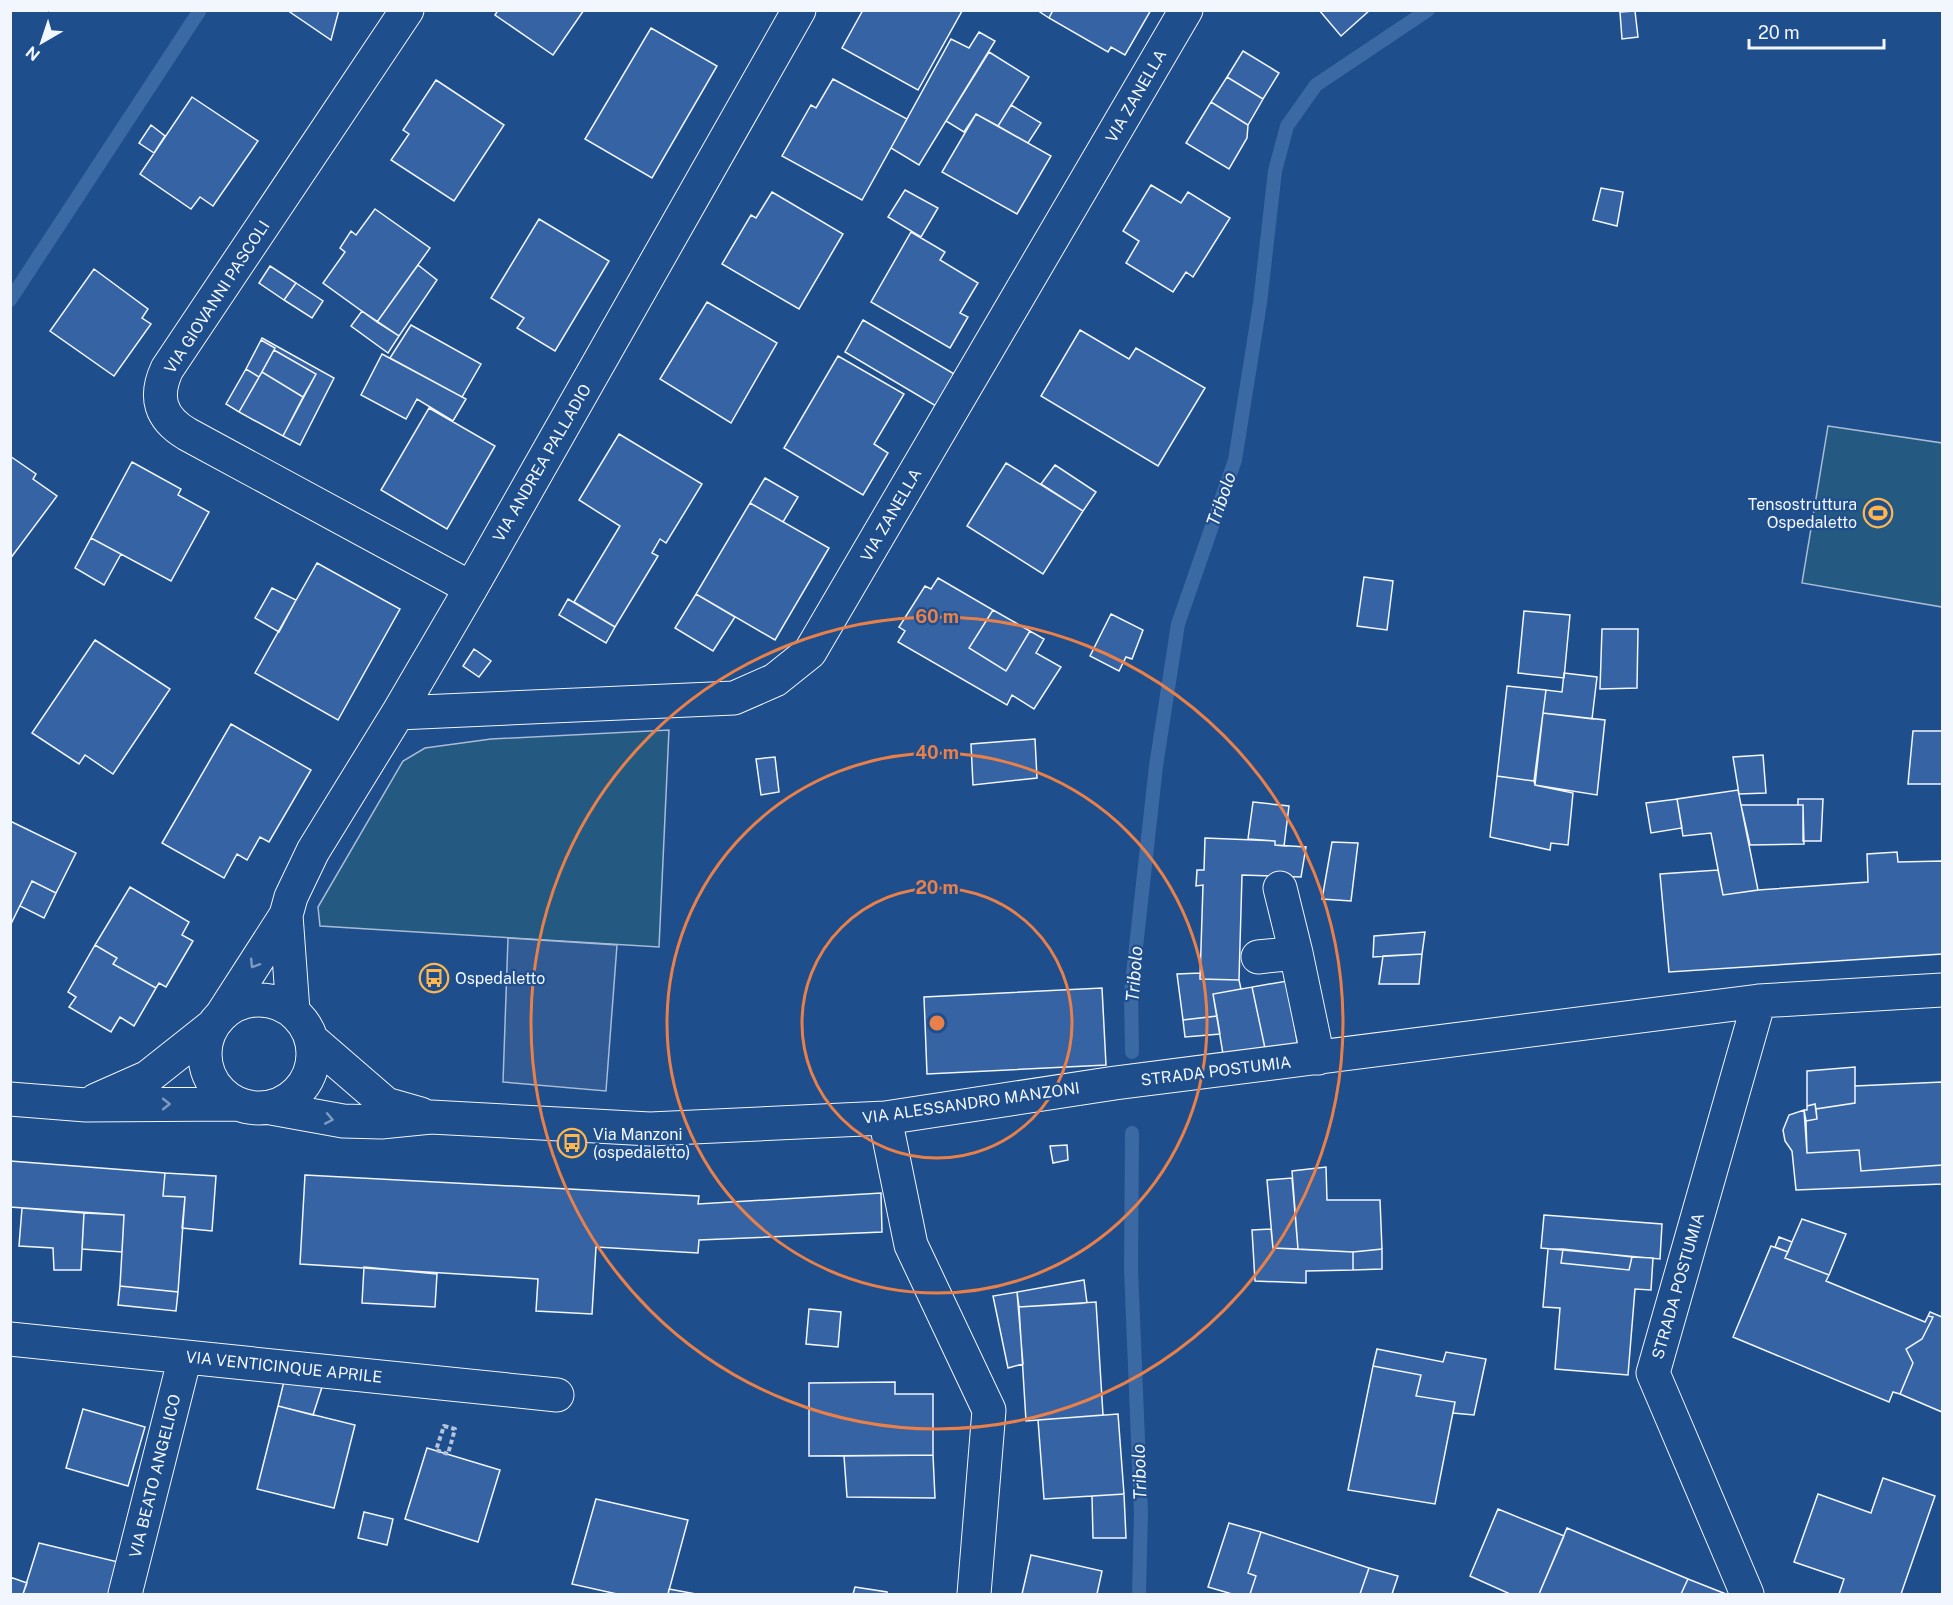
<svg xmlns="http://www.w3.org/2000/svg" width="1953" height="1605" font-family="'Public Sans',sans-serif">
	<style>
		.green { fill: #245a82; stroke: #a8bbd7; stroke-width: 1.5 }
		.parking { fill: #305b95; stroke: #a8bbd7; stroke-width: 1.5 }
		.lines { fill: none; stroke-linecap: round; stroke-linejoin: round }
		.stream { stroke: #3b69a3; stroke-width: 14 }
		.building { fill: #3563a3; stroke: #f2f6ff; stroke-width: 1.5 }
		.minor-casing { stroke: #f2f6ff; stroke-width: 35 }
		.path { stroke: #b3c4dc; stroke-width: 4; stroke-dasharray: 4.5 3; stroke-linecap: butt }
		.minor { stroke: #1f4e8c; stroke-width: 33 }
		.oneway { stroke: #7e9ac0 }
		.ring { fill: none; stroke: #ea8049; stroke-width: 3 }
		.labels { text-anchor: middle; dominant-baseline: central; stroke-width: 4.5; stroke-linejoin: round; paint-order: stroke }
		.street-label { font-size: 16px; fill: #f2f6ff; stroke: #1f4e8c }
		.poi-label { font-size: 16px; fill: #f2f6ff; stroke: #1f4e8c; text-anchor: start }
		.water-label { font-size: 18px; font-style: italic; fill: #f2f6ff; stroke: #1f4e8c }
		.centre { fill: #ea8049; stroke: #1f4e8c; stroke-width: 3 }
		.ring-label { font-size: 18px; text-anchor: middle; font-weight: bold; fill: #ea8049; stroke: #1f4e8c; stroke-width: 4.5; stroke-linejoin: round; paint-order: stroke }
	</style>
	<rect width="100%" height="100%" fill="#1f4e8c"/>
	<path class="green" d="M1828,426L1942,443V607L1802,583Z
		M669,730L659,947L320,926L318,907L403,761L425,748L491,739Z"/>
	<path class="parking" d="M508,938L617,945L606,1091L503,1082Z"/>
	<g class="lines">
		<path class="stream" d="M10,300L200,10
			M1132,1052L1131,992L1156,766L1178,624L1235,460L1260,303L1275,171L1287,126L1316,85L1428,10
			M1132,1133L1131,1269L1141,1513L1139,1594"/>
	</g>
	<path class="building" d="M287,10H339L331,40Z
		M498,10H584L553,55L495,15Z
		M863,10H960L962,11L918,90L842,48Z
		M1037,10H1053L1049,18Z
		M1053,10H1151L1125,55L1111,47L1108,52L1049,18Z
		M1319,10H1370L1341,36Z
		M1635,11L1638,37L1622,39L1620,12Z
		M651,28L717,66L652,178L585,139Z
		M979,32L995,41L919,165L891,148L951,39L969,48Z
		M1243,51L1279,73L1263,99L1227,77Z
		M989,52L1029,77L998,126L976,114L964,132L946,121Z
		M1227,77L1263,99L1248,125L1211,102Z
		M833,79L907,119L862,200L782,156L811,105L816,108Z
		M436,80L504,125L454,201L391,160L409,134L403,130Z
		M192,97L258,141L213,206L200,197L191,209L140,174Z
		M1211,102L1248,125L1247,138L1229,169L1186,143Z
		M1011,105L1041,123L1028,143L998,126Z
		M976,114L1051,156L1017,214L942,172Z
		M151,125L165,136L154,153L139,143Z
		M1151,185L1181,203L1188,192L1230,218L1193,277L1186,272L1173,292L1126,263L1139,241L1123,231Z
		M1601,188L1623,192L1617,226L1593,220Z
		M905,190L938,208L921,237L888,217Z
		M772,192L843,234L799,309L722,264L751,215L756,218Z
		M375,209L430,248L377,322L323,283L345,252L340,248L351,231L356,235Z
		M539,219L609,261L555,351L517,328L524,318L491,298Z
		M911,232L945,252L940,260L978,283L960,313L968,317L950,348L871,302Z
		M418,265L437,280L399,336L377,322Z
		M270,266L296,283L284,300L259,283Z
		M94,269L148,309L142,318L151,324L114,376L50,331Z
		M296,283L323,301L312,318L284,300Z
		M707,302L777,343L731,423L660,379Z
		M362,311L399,336L388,353L351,326Z
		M863,320L961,378L941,409L845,352Z
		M411,325L481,364L462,397L390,358Z
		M1080,330L1129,359L1136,348L1205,388L1158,466L1041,396Z
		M262,338L334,378L300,445L283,436L316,374L274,350L275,348L261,340Z
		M261,340L275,348L259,377L246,369Z
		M274,350L316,374L303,397L262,372Z
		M382,354L466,399L453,421L417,399L406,419L361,395Z
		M838,356L904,394L874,444L888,453L863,495L784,448Z
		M246,369L259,377L239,412L226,404Z
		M262,372L303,397L283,436L239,412Z
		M429,408L495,446L447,529L381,490Z
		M619,434L702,484L666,543L660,539L652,553L658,556L615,627L574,602L620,526L579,500Z
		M10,456L36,474L33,479L57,496L10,559Z
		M132,462L181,489L178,495L209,512L171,581L91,538Z
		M1006,463L1083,511L1043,574L967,526Z
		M1055,465L1096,492L1083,511L1041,484Z
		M765,478L798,497L783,522L750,503Z
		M750,503L829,548L775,640L696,594Z
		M91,538L121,554L104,585L75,568Z
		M317,563L400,609L338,720L255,673Z
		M1364,577L1393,581L1387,630L1357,626Z
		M938,578L993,610L969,648L1006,671L1030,631L1044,639L1036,653L1061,667L1034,709L1012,695L1007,705L898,642L905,631L899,627L925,586L931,589Z
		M272,588L296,600L279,632L255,618Z
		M696,594L735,617L713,651L675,628Z
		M568,599L615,627L606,643L559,615Z
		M993,610L1030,631L1006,671L969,648Z
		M1524,611L1570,615L1564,678L1518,673Z
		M1111,614L1143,630L1132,659L1126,657L1119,671L1090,656Z
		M1602,629H1638L1637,688L1600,689Z
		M95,640L170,689L113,774L85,755L79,764L32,733Z
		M474,649L491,661L479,677L463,666Z
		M1564,673L1597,677L1592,719L1543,713L1546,690L1562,692Z
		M1507,686L1546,690L1534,781L1497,776Z
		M1543,713L1605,720L1597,795L1535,785Z
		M231,724L311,770L269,842L260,837L247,860L237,854L224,878L162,843Z
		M1913,731H1942V784H1908Z
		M1035,739L1037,778L973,785L971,744Z
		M1763,755L1766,793L1739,794L1733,757Z
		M775,757L779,792L761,795L756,759Z
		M1497,776L1534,781L1535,785L1573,793L1568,845L1551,843L1550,850L1490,837Z
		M1738,790L1758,890L1723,895L1711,833L1683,836L1677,799Z
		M1677,799L1682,828L1651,833L1646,803Z
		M1798,799H1823L1821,841H1803V805H1798Z
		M1253,802L1289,806L1284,846L1275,845V841L1248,839Z
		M1741,805H1803L1804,844L1750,845Z
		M10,821L76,853L56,893L32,881L10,926Z
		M1205,838L1275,841V845L1306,847L1301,877L1242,875L1239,980L1200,979L1203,885L1196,886L1197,870H1204Z
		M1332,842L1358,843L1351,901L1322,899Z
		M1897,852L1898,862L1942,861V954L1669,972L1660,874L1718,870L1723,895L1758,890L1868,882L1867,854Z
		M32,881L56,893L44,918L20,906Z
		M130,887L189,922L182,935L193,941L166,987L159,983L156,988L113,964L117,958L95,945Z
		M1425,932L1422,954L1373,957L1374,936Z
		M95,945L117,958L113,964L156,988L134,1026L120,1017L111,1032L69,1007L76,997L68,992Z
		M1422,954L1419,984H1379L1383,956Z
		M1200,973V979L1239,980L1241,989L1213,994L1217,1016L1183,1020L1177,974Z
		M1287,981L1298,1047L1266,1053L1252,987Z
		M1252,987L1266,1053L1224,1060L1213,994Z
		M1102,988L1106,1065L927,1074L924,997Z
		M1217,1016L1220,1034L1185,1037L1183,1020Z
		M1855,1067V1103L1816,1109L1815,1104L1807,1106V1071Z
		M1942,1082V1165L1861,1171L1859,1150L1807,1153L1806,1121L1817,1119L1816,1109L1855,1103V1086Z
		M1815,1104L1817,1119L1806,1121L1804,1110H1807V1106Z
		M1804,1110L1807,1153L1859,1150L1861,1171L1942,1165V1184L1796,1190L1792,1151L1785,1141L1783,1130L1789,1115Z
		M1067,1145L1068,1160L1053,1163L1050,1146Z
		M10,1161L165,1173L163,1196L185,1197L178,1292L120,1286L124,1215L10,1207Z
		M1326,1167L1327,1200H1380L1382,1249L1353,1252L1298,1249L1292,1171Z
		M165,1173L216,1176L212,1231L182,1228L185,1197L163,1196Z
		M305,1175L699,1196L698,1204L881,1193L882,1232L699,1240L698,1253L596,1247L592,1314L536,1311L538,1279L300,1264Z
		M1292,1178L1298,1249L1273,1248L1267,1180Z
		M22,1208L84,1213L81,1270H54L53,1248L19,1246Z
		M84,1213L124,1215L122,1252L82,1249Z
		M1544,1215L1662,1224L1660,1259L1541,1248Z
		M1802,1219L1846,1234L1829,1275L1785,1258Z
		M1271,1229L1273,1248L1353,1252V1270L1306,1271V1283L1255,1281L1252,1230Z
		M1779,1237L1792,1242L1788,1252L1775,1247Z
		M1771,1246L1788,1252L1785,1258L1829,1275L1826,1281L1925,1322L1928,1316L1933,1317L1922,1339L1906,1349L1913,1363L1900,1394L1893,1392L1889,1402L1733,1337Z
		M1382,1249V1269L1353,1270V1252Z
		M1548,1249H1563L1561,1263L1629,1270L1632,1257L1653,1258L1651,1290L1635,1289L1628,1375L1555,1369L1560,1308L1543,1307Z
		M1563,1249L1632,1257L1629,1270L1561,1263Z
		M364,1267L437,1274L435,1307L362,1303Z
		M1084,1280L1087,1303L1019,1307L1017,1292Z
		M120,1286L178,1292L176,1311L118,1305Z
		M1017,1292L1023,1364L1008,1368L993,1296Z
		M1096,1302L1103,1415L1026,1421L1019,1307Z
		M809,1309L841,1312L838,1347L806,1344Z
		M1930,1312L1942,1317V1412L1900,1394L1913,1363L1906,1349L1922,1339L1933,1317L1928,1316Z
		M1377,1349L1443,1362L1446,1352L1486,1359L1474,1415L1453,1413L1455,1402L1416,1396L1421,1375L1373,1366Z
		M1373,1366L1421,1375L1416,1396L1455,1402L1435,1504L1348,1490Z
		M284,1381L322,1387L313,1415L278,1406Z
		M895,1382V1394H933V1455L809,1456V1383Z
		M278,1406L355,1425L334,1508L257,1489Z
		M83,1409L145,1427L128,1486L66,1468Z
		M1118,1414L1124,1494L1044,1499L1038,1420Z
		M427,1448L500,1470L478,1542L405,1519Z
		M933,1455L935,1498L847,1497L844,1456Z
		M1883,1478L1935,1496L1901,1594H1839L1844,1579L1794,1562L1818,1494L1871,1513Z
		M1124,1494L1126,1538H1093L1092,1496Z
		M596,1499L688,1520L668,1594H617L572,1584Z
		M1498,1509L1564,1536L1539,1594H1510L1470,1576Z
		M364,1512L393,1519L387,1545L358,1538Z
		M1229,1523L1261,1532L1248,1573L1256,1576L1250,1594H1232L1208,1587Z
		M1567,1528L1688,1579L1681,1594H1539Z
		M1261,1532L1369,1568L1360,1594H1250L1256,1576L1248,1573Z
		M39,1543L118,1562L109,1594H23Z
		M1031,1555L1102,1571L1097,1594H1022Z
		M1369,1568L1398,1576L1392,1594H1360Z
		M10,1577L27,1583L23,1594H10Z
		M1688,1579L1726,1594H1681Z
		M855,1587L887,1592V1594H853Z
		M669,1589L696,1594H668Z"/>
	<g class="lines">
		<g class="minor-casing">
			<path id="minor" d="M407,10L167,369C154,397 160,418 187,434L471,588
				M398,713L734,698L775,680L810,652L1186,10
				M1280,888L1296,953
				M286,915L293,1011
				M1258,957L1296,953L1318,1058
				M205 1054a54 54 0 1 1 108 0a54 54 0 1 1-108 0Z
				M223,1013L286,915L291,897L313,851L398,713L471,588L799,10
				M312,1040L386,1104L421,1114
				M10,1099L86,1105L237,1104
				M96,1100L148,1077L211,1027
				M271,1108L343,1121L381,1122L431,1117L650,1129L885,1118L1115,1083L1759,1001L1942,990
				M885,1118L911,1245L989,1410L974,1594
				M10,1339L557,1395
				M125,1594L185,1357
				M1747,1594L1653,1373L1759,1001"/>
		</g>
		<path class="path" d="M444,1426L455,1429L448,1454L436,1450Z"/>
		<use href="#minor" class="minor"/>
	</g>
	<defs><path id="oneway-chevron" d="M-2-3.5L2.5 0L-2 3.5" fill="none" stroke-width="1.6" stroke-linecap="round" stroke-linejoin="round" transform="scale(1.5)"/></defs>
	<g class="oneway">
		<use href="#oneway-chevron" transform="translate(254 964) rotate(122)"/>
		<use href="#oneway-chevron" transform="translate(166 1104)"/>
		<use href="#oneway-chevron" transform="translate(329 1119) rotate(11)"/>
	</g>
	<g class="ring">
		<circle cx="937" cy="1023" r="135"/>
		<circle cx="937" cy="1023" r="270"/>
		<circle cx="937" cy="1023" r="406"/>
	</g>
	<defs>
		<g id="stadium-ring" transform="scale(1.5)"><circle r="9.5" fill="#1f4e8c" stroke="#ffb74d" stroke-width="1.5"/><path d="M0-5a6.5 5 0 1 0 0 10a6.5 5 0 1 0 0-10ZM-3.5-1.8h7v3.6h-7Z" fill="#ffb74d"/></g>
		<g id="bus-ring" transform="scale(1.5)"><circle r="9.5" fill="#1f4e8c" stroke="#ffb74d" stroke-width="1.5"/><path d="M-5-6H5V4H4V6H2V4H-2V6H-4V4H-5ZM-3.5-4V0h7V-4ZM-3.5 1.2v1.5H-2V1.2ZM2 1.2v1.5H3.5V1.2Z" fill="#ffb74d"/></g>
	</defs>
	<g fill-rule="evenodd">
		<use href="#stadium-ring" x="1878" y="513"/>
		<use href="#bus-ring" x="434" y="978"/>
		<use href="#bus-ring" x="572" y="1143"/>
	</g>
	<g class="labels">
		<g class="street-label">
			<text transform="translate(1136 96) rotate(-60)">VIA ZANELLA</text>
			<text transform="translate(217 297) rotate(-57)">VIA GIOVANNI PASCOLI</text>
			<text transform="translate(542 463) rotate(-60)">VIA ANDREA PALLADIO</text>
			<text transform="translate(891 515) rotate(-60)">VIA ZANELLA</text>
			<text transform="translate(1216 1071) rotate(-7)">STRADA POSTUMIA</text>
			<text transform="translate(971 1103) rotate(-8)">VIA ALESSANDRO MANZONI</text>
			<text transform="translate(1678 1286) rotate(-74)">STRADA POSTUMIA</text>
			<text transform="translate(284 1367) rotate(6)">VIA VENTICINQUE APRILE</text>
			<text transform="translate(155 1476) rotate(-76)">VIA BEATO ANGELICO</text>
		</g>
		<g class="poi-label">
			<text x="1857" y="504" text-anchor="end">Tensostruttura<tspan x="1857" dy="18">Ospedaletto</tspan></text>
			<text x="455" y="978">Ospedaletto</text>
			<text x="593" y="1134">Via Manzoni<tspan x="593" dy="18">(ospedaletto)</tspan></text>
		</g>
		<g class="water-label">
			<text transform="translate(1221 499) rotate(-71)">Tribolo</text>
			<text transform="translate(1134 974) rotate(-86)">Tribolo</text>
			<text transform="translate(1139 1472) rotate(-92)">Tribolo</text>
		</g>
	</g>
	<circle cx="937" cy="1023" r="9" class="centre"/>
	<g class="ring-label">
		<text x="937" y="623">60 m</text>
		<text x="937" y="759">40 m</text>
		<text x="937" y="894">20 m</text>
	</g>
	<rect width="1953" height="1605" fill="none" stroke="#f2f6ff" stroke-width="24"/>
	<g transform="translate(42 42) rotate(219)" stroke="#1f4e8c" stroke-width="4.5" paint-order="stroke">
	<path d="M0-4.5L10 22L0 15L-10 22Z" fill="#f2f6ff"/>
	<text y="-9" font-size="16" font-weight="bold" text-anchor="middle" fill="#f2f6ff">N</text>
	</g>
	<path d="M1749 39v9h135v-9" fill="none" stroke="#f2f6ff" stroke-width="3"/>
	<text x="1758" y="39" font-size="18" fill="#f2f6ff" stroke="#1f4e8c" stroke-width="4.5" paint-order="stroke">20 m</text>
</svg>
